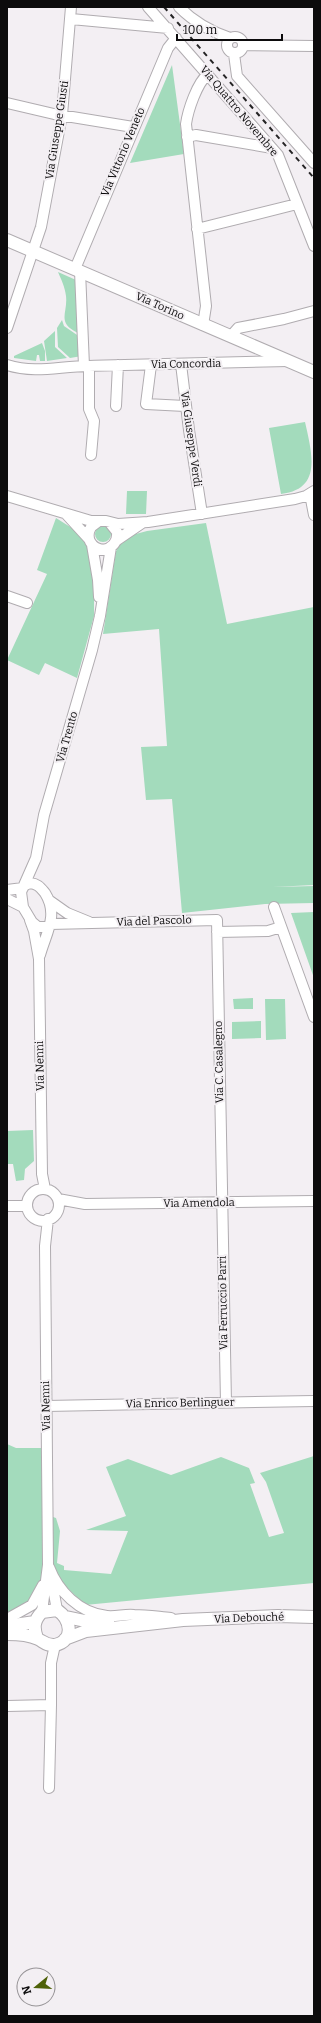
<svg xmlns="http://www.w3.org/2000/svg" width="321" height="2023" font-family="Bitter,serif">
	<style>
		.green { fill: #a3dbbc }
		.lines { fill: none; stroke-linecap: round; stroke-linejoin: round }
		.minor-casing { stroke: #b0acb0; stroke-width: 12 }
		.major-casing { stroke: #b0acb0; stroke-width: 14 }
		.minor { stroke: #fff; stroke-width: 10 }
		.major { stroke: #fff; stroke-width: 12 }
		.rail { stroke: #252425; stroke-width: 2; stroke-dasharray: 5 5; stroke-linecap: butt }
		.labels { text-anchor: middle; dominant-baseline: central; stroke-width: 4; stroke-linejoin: round; paint-order: stroke }
		.street-label { font-size: 11px; fill: #0c0b0c; stroke: #f3eff3 }
	</style>
	<rect width="100%" height="100%" fill="#f3eff3"/>
	<path class="green" d="M172,65L184,154L130,163Z
		M58,272L76,280L78,333C56,322 68,314 66,296C65,287 61,279 58,272Z
		M62,320L64,326L80,337L82,356L70,358L58,347L57,328Z
		M55,331V347L67,358L47,361L44,341Z
		M42,343L45,351V361H40L39,355H37L36,361L14,358V356Z
		M305,422C313,457 321,489 281,494L269,428Z
		M127,491H147L146,514H126Z
		M56,518L83,535L87,546L94,582V616L77,678L45,663L39,675L7,660L47,574L37,570Z
		M206,523L227,624L314,607V885L273,887L314,886V903L265,904L182,913L172,799L146,800L141,747L167,746L159,629L103,634L116,551L120,545L132,535L147,531Z
		M95 534a8 8 0 1 1 16 0a8 8 0 1 1-16 0Z
		M314,912V978L291,913Z
		M253,998V1009H234L233,999Z
		M265,999H285L286,1039L266,1040Z
		M261,1021V1038L232,1039V1022Z
		M33,1130L34,1161L25,1169L24,1180L16,1181L13,1164H7V1131Z
		M7,1444L16,1448H44L45,1566C40,1595 30,1601 7,1617Z
		M314,1456V1583L85,1605L61,1582L51,1563L53,1517L56,1518L60,1531L57,1563L64,1566V1570L111,1574L128,1531L86,1530L126,1516L106,1467L128,1459L171,1475L221,1457L249,1468L255,1483L250,1484L269,1537L284,1533L266,1482L260,1473Z"/>
	<g class="lines">
		<g class="minor-casing">
			<path id="minor" d="M148,7L278,155L314,246
				M179,7C193,21 212,32 230,38
				M71,19L168,28
				M227 45a8 8 0 1 1 16 0a8 8 0 1 1-16 0Z
				M243,45L314,46
				M234,54L237,76L314,163
				M7,103L54,114L133,127
				M187,137L196,135L272,148
				M197,229L297,204
				M75,269L168,48L176,38
				M80,271L84,366
				M203,325L206,306L186,124C188,110 197,83 208,74
				M7,328L41,227L62,115L71,7
				M231,336L238,328L284,319L314,311
				M181,364L189,430L202,514
				M7,365C37,374 59,366 89,366C155,364 221,363 288,361
				M151,365L146,404L185,406
				M89,366V409L94,421L91,455
				M116,406L118,365
				M310,494L314,515
				M7,496L91,521H106L118,524L148,522L295,499L306,496L314,491
				M67,515L89,539
				M99,521L91,527C85,538 91,548 103,550C113,548 118,542 117,532L109,522
				M117,540L142,523
				M92,545L98,580L99,597
				M7,596L27,603
				M25,885L30,883C38,884 40,887 45,893C59,915 46,933 40,955
				M7,890L23,888
				M7,899L23,907
				M50,901L67,913L89,922
				M274,907L314,1017
				M30,920L34,931L39,959L42,1174L45,1189
				M50,924L217,920L226,1403
				M48,927H38L32,922L23,907L21,892L36,858L44,815L92,650L100,616L111,547
				M217,932L268,931L281,927
				M27 1205a16 16 0 1 1 32 0a16 16 0 1 1-32 0Z
				M58,1199L85,1204L314,1201
				M7,1206H27
				M46,1406L314,1401
				M49,1567C58,1591 79,1613 107,1616C116,1617 125,1614 134,1615C147,1615 159,1617 171,1618
				M51,1577L57,1610
				M42,1612L48,1565L45,1246L48,1219
				M7,1619L32,1605L43,1585
				M7,1706L51,1705V1663L55,1645
				M49,1788L51,1705"/>
		</g>
		<g class="major-casing">
			<path id="major" d="M7,240L314,372
				M66,1617L85,1621H108
				M7,1626L35,1622
				M7,1634C16,1634 30,1635 38,1639C44,1642 47,1646 55,1645C75,1641 71,1619 57,1610L42,1612C34,1620 33,1627 37,1638
				M65,1639L86,1631L183,1620L278,1616L314,1617"/>
		</g>
		<use href="#minor" class="minor"/>
		<use href="#major" class="major"/>
		<path class="rail" d="M164,7L314,178"/>
	</g>
	<g class="labels">
		<g class="street-label">
			<text transform="translate(239 111) rotate(50)">Via Quattro Novembre</text>
			<text transform="translate(57 130) rotate(-81)">Via Giuseppe Giusti</text>
			<text transform="translate(123 152) rotate(-67)">Via Vittorio Veneto</text>
			<text transform="translate(160 306) rotate(24)">Via Torino</text>
			<text transform="translate(186 364) rotate(-1)">Via Concordia</text>
			<text transform="translate(191 439) rotate(82)">Via Giuseppe Verdi</text>
			<text transform="translate(67 737) rotate(-74)">Via Trento</text>
			<text transform="translate(154 921) rotate(-2)">Via del Pascolo</text>
			<text transform="translate(219 1062) rotate(-91)">Via C. Casalegno</text>
			<text transform="translate(40 1066) rotate(-91)">Via Nenni</text>
			<text transform="translate(199 1203) rotate(-1)">Via Amendola</text>
			<text transform="translate(223 1303) rotate(-91)">Via Ferruccio Parri</text>
			<text transform="translate(180 1403) rotate(-1)">Via Enrico Berlinguer</text>
			<text transform="translate(46 1406) rotate(-91)">Via Nenni</text>
			<text transform="translate(249 1618) rotate(-2)">Via Debouché</text>
		</g>
	</g>
	<rect width="321" height="2023" fill="none" stroke="#0c0b0c" stroke-width="16"/>
	<g transform="translate(36 1987) rotate(252)"><circle r="19" fill="#f3eff3" stroke="#979497"/>
	<path d="M0-3L7 15L0 10L-7 15Z" fill="#4e6108"/>
	<text y="-6" font-size="11" font-weight="bold" text-anchor="middle" fill="#0c0b0c">N</text>
	</g>
	<path d="M177 34v6h105v-6" fill="none" stroke="#0c0b0c" stroke-width="2"/>
	<text x="183" y="34" font-size="12" fill="#0c0b0c" stroke="#f3eff3" stroke-width="3" paint-order="stroke">100 m</text>
</svg>
